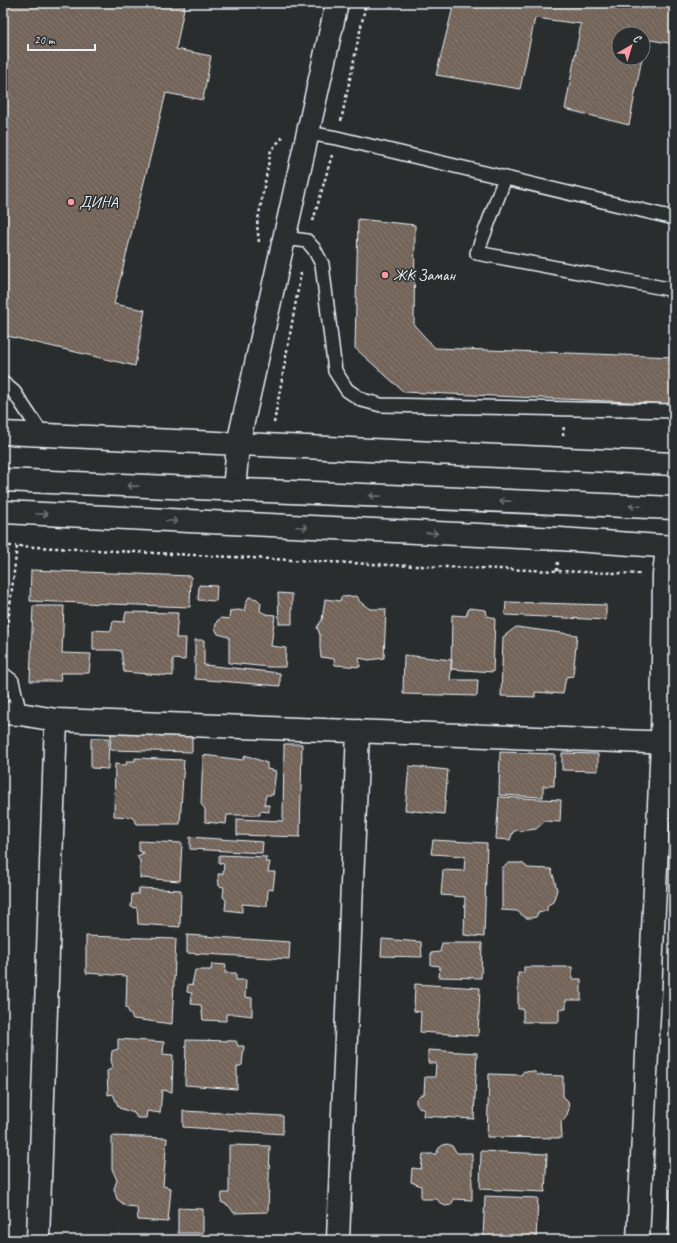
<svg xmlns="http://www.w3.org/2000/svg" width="677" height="1243" font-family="Caveat,sans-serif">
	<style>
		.building { fill: url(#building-back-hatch); stroke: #e8f1f8 }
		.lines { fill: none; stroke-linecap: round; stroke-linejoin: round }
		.lane-casing { stroke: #e8f1f8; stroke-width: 16 }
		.street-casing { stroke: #e8f1f8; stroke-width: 25 }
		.secondary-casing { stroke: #e8f1f8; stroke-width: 25 }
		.path { stroke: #e8f1f8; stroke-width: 2.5; stroke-dasharray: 3 3; stroke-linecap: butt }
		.lane { stroke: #2a2d2e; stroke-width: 13 }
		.street { stroke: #2a2d2e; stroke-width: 22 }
		.secondary { stroke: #2a2d2e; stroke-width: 22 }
		.oneway { stroke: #6c7275 }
		.poi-dot { fill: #ff9aa2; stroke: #2a2d2e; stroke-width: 1.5 }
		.labels { text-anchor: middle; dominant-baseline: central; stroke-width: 3; stroke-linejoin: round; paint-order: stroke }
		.poi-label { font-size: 16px; fill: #e8f1f8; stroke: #2a2d2e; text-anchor: start }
	</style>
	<defs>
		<pattern id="building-back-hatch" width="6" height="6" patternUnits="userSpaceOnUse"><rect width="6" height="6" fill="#736459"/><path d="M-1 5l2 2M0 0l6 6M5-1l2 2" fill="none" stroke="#877b72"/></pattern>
	</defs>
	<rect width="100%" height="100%" fill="#2a2d2e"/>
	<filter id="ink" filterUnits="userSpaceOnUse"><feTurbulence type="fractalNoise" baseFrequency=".025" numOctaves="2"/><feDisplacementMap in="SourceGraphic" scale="8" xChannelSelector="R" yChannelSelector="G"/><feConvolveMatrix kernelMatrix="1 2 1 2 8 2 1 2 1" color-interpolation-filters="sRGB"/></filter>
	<g filter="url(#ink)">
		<path class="building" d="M3,3H185L176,49L211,56L203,100L166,93L114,304L145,310L135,366L3,335Z
			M454,3H674V44L645,39L643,51V34H619V58H642L629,125L565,109L581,24L535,18L520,89L436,75Z
			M358,219L415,225L414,325L435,348L674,357V404L404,392L355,348Z
			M31,570L191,576L190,607L30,601Z
			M199,585L217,586L216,601L198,600Z
			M278,593L292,594V624H279Z
			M357,596L360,602L370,609H386L384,658L369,660L359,658L360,667L335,665L334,659L321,657L320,648V635L317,627L322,620L325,599L340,601L341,597Z
			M249,597L257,599L261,603L260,611L266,614L275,615L271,646L286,648L285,667H269L229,663V637L218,634L215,628L217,621L221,618L229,619L230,611L238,610L244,611L246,603Z
			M506,602L606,605V620L505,615Z
			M33,606H64L62,653L91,654L89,673H60L61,681H30Z
			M469,608L486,610L487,616L495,618L493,672L451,669L452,615L466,616Z
			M126,612L178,613L176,638H186L185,660L173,659V676L124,672L121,651L115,650H93V630L111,631L113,621L124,622Z
			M516,627L577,635L573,676L566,677L563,694L535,692V697L501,696L503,637Z
			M195,640H204V665L280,673V686L195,679Z
			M404,655L452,660L450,680H478L477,696L403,694Z
			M111,734L192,736V752L110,750Z
			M91,738H109L108,769L91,768Z
			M284,744H302L300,837L237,835V819L283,821Z
			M500,752L555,754L554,786H543V797L499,795Z
			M562,753L598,754V771L562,770Z
			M203,755L243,760L245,755L267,763V769L276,771L273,795H266L264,805H269V812L260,811V815H227L226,824L205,822V809L201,804Z
			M135,758L184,760L180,824H137L132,817L114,816L115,764L126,765L127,761H135Z
			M409,766L448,770L444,814L405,810Z
			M499,797L561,800L560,822L545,821L536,829L521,831L517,830L513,832L510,840L496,839Z
			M190,837L263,842L262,853L190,849Z
			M433,840L487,843L484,937L464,935L465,897L441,895L443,870L464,871L465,856L431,854Z
			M139,841L182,843L180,881L140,878V861L137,856L144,853L139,851Z
			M219,855L267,857L265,862H270L268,872H275L273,889L268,890L267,906L242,904V912L225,910L226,900L223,897L224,887L219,886L218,874H223L224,864L219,863Z
			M509,863H522L528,868L551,869L554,878L557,890L553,902L548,905L547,908V911L538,913L536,917L531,918H526L517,911L502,910V868Z
			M139,888L181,890L180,927L138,924L137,908L131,907L132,894H138Z
			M187,935L290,942L289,959L187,953Z
			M86,936L176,939L172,1024L133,1019L126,1007L127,976L86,973Z
			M382,939L421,942L422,957L381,956Z
			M442,943H482L481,978L439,977L440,966L431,965V953L440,952Z
			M212,964L226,965L225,973H236V980H246L245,997L252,998V1016L236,1014H226V1021L203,1020L201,1005L191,1004L192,993L187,992L188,984L192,985L195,970H211Z
			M524,967H572V979H581V1000H566V1009H559V1022H523V1009H518V973H524Z
			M415,984L480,988L478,1036L420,1032L421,1012L414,1011Z
			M118,1039L164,1042L163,1054L173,1055L172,1092L162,1090L160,1113L147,1111L146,1118H137L134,1113L119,1108L113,1094L108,1095L107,1071L113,1068L111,1060L112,1051L118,1049Z
			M186,1040L236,1041L238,1046H244L242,1065L237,1067V1089L185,1085Z
			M428,1050L477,1053L474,1119L423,1116L424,1110L419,1107L416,1103V1099L420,1095L424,1094L425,1077H435L436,1063H428Z
			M524,1071L535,1072L538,1075L563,1076V1096L568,1101L569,1109L566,1117L564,1120L561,1121L562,1138L487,1137L489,1074L521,1075Z
			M183,1111L283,1116V1134L183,1127Z
			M112,1136L167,1138L163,1186L171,1188L168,1222L138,1220L137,1207L126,1206L117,1199L114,1189L117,1180L112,1169Z
			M448,1144L452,1146L457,1153H472V1200L454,1199L451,1205L446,1206L441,1204L437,1199H421V1186L411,1182L412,1168L421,1169L423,1154H436L439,1148L443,1145Z
			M229,1145L270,1146L268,1212L234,1213L229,1206L221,1202L222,1193H229Z
			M481,1151L547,1154L545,1192L480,1189Z
			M670,1189H674V1240H667Z
			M485,1196L538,1198L536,1240L483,1237Z
			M178,1208L203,1209V1233H178Z
			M135,1237V1240H101V1238Z"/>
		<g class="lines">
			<g class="lane-casing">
				<path id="lane" d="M308,133L337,138L674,218
					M505,178L477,253L674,290
					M285,238L307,241L314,249L322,264L335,371L347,390L362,400L381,405L674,411
					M3,383L14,392L42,434
					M3,674L12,681L20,714"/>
			</g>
			<g class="street-casing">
				<path id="street" d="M3,433L674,464
					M234,490L238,444L337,3
					M3,713L20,714L56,720L674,743
					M38,1240L56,720
					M338,1240L358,731
					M638,1240L662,743L664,575L667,547"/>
			</g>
			<g class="secondary-casing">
				<path id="secondary" d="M3,480L674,508
					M3,512L560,539L674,547"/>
			</g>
			<path class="path" d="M341,121L366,3
				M313,221L332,155
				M259,242L257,225L271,150L283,137
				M274,423L301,273
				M563,436L564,425
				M3,546H16
				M557,571L558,561
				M4,657L17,546L390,565L642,574"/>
			<use href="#lane" class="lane"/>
			<use href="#street" class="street"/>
			<use href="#secondary" class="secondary"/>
		</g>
		<defs><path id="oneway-shaft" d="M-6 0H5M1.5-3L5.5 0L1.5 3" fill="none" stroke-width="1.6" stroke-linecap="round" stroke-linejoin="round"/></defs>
		<g class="oneway">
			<use href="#oneway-shaft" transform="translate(133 486) rotate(-178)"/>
			<use href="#oneway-shaft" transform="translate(375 496) rotate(-178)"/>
			<use href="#oneway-shaft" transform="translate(505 501) rotate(-178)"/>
			<use href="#oneway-shaft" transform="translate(635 506) rotate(-178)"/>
			<use href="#oneway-shaft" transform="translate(42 514) rotate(3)"/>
			<use href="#oneway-shaft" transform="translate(172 521) rotate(3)"/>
			<use href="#oneway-shaft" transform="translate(302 527) rotate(3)"/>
			<use href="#oneway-shaft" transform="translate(432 533) rotate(3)"/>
		</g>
	</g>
	<g class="poi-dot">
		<circle cx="71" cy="202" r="4"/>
		<circle cx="385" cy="275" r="4"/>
	</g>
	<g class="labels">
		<g class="poi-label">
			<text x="79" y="202">ДИНА</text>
			<text x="393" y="275">ЖК Заман</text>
		</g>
	</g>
	<rect width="677" height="1243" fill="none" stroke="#2a2d2e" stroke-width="16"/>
	<rect x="8" y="8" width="661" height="1227" fill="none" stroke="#e8f1f8" stroke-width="1.5" filter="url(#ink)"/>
	<g transform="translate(631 46) rotate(38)"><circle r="19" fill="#2a2d2e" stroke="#767b7f"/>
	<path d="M0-3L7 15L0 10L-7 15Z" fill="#ff9aa2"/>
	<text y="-6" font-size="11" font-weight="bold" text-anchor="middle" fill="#e8f1f8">С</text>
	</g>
	<path d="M28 44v6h67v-6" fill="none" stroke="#e8f1f8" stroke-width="2"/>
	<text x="34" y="44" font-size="12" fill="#e8f1f8" stroke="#2a2d2e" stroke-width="3" paint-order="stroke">20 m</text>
</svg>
